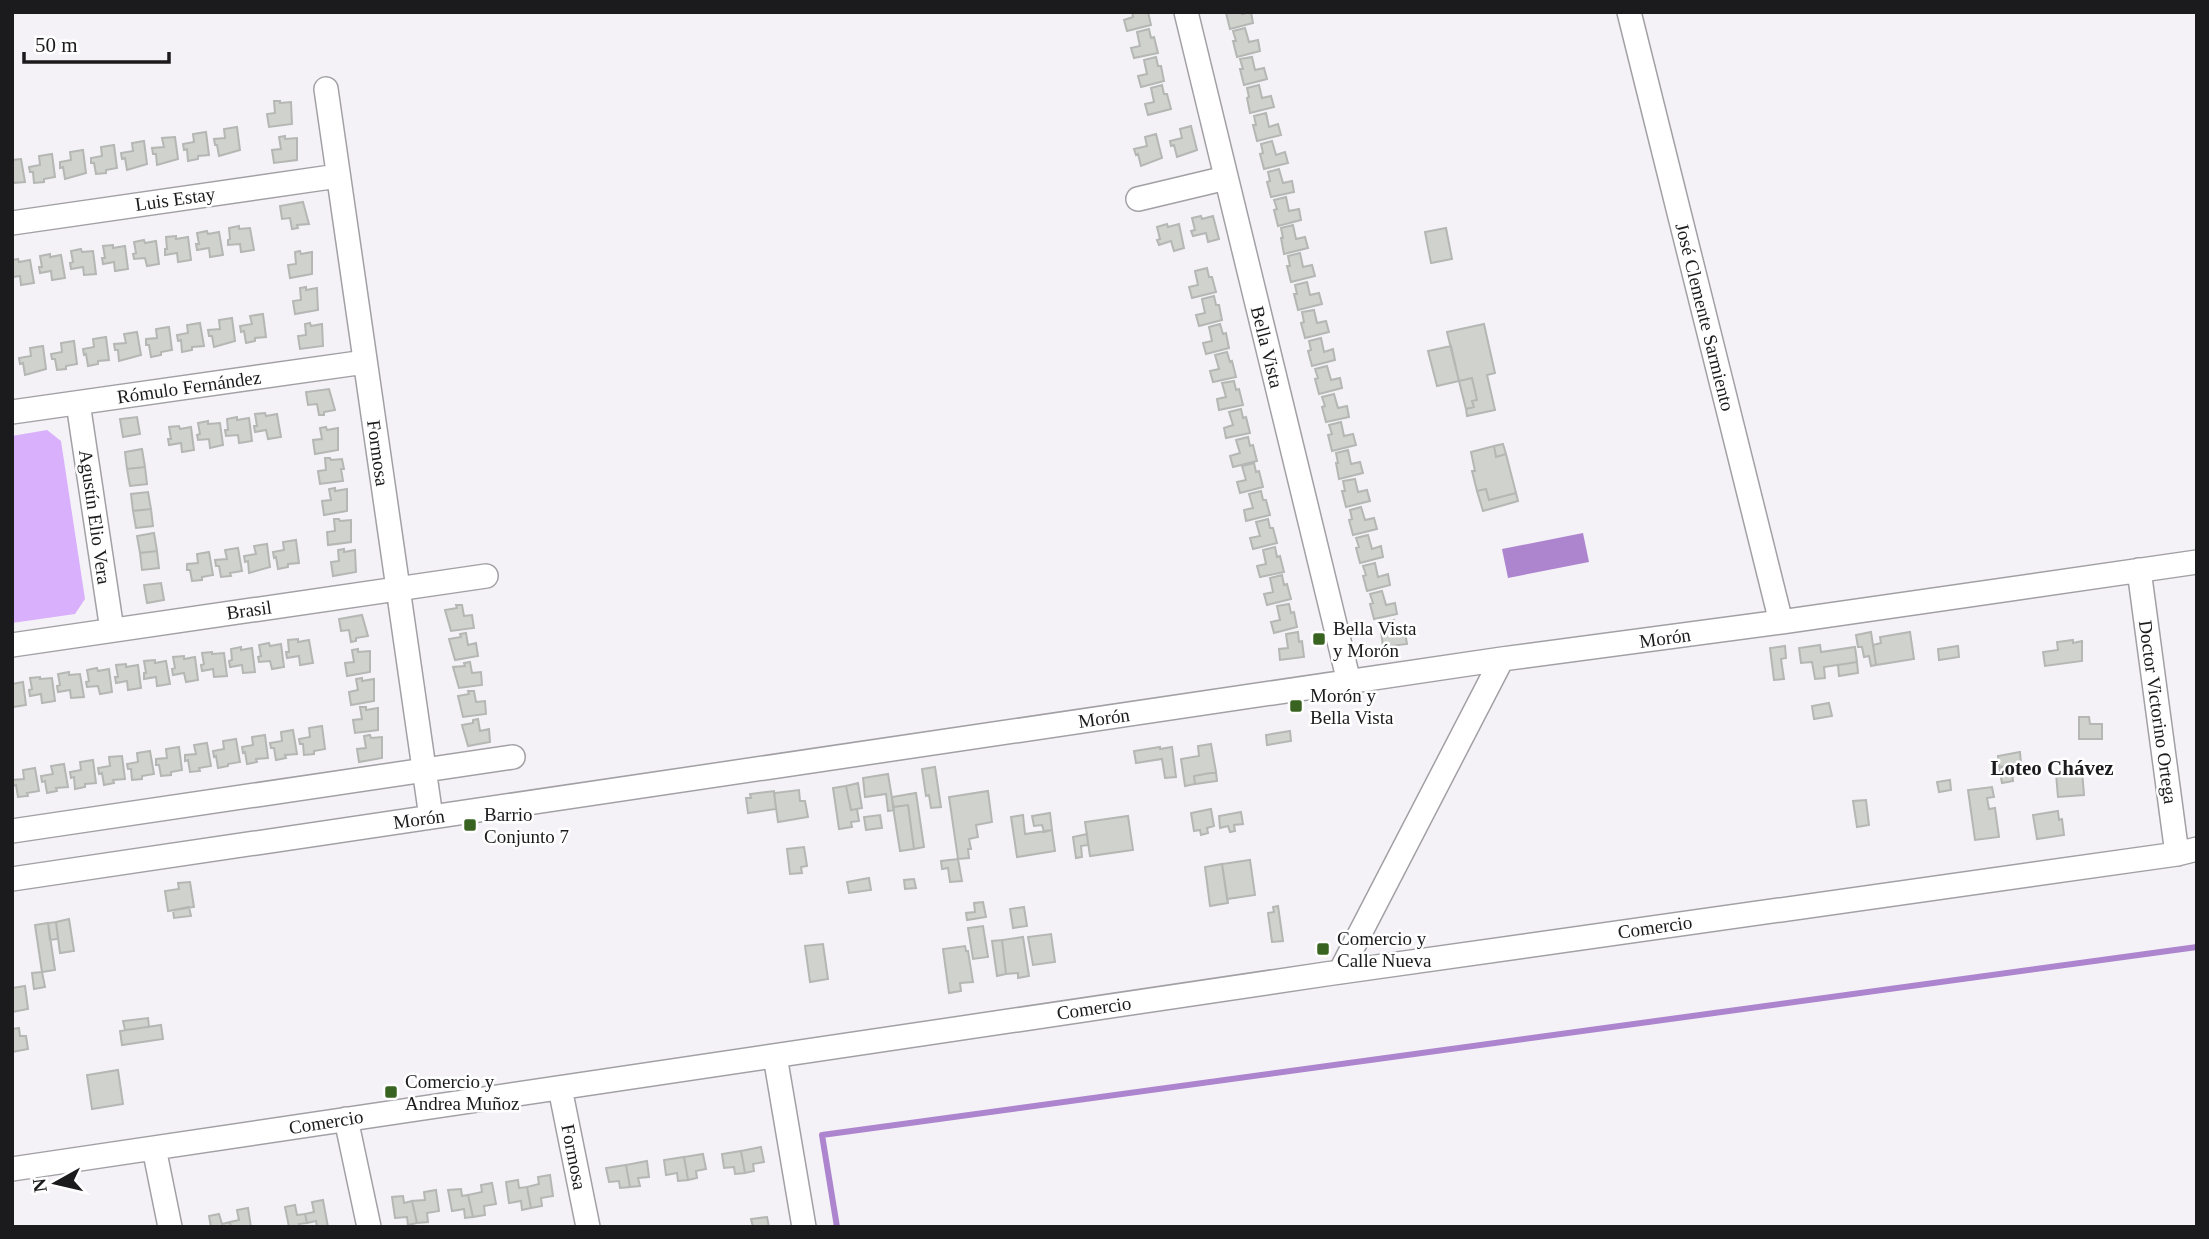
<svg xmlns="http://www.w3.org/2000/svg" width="2209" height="1239" font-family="Georgia,serif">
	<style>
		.green { fill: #d9b0fc }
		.water { fill: #ad84ce }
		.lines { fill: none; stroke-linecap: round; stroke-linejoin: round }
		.stream { stroke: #ad84ce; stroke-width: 6 }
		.building { fill: #cfd2cd; stroke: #b4b7b3; stroke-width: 2 }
		.minor-casing { stroke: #a2a0a4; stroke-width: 26 }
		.minor { stroke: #fff; stroke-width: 23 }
		.poi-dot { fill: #396321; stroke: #fff; stroke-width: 2.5 }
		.labels { text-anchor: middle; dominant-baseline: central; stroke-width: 5; stroke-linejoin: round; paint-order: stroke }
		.street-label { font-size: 19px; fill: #1b1a1c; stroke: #fff }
		.poi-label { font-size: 19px; fill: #1b1a1c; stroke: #fff; text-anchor: start }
		.neighbourhood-label { font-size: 21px; font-weight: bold; fill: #1b1a1c; stroke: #fff }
	</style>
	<rect width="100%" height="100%" fill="#f4f2f7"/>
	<path class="green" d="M47,430L61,441L85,599L75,614L12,623V436Z"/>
	<path class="water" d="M1583,533L1589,562L1508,578L1502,549Z"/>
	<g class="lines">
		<path class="stream" d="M837,1227L822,1135L2197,947"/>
	</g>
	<path class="building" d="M1132,12H1148L1151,25L1127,31L1124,20L1133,17Z
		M1229,12H1241L1242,14L1251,12L1253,23L1230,29L1226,13Z
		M1245,28L1249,42L1258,40L1260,51L1237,57L1233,41H1236L1233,31Z
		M1149,29L1151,38L1154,37L1158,53L1134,58L1131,48L1140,46L1137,32Z
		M1156,57L1158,66H1161L1164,81L1141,87L1138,76L1147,74L1144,60Z
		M1252,57L1255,70L1264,68L1267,79L1244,85L1240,69H1243L1240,59Z
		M1162,85L1164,94H1167L1171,109L1148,115L1145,104L1154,102L1151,88Z
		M1259,85L1262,98L1271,96L1274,107L1250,113L1247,98L1249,97L1247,88Z
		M274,101H280V103L291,102L292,124L269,127L267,114L275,113Z
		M1266,113L1269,127L1278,124L1281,135L1257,141L1253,125H1256L1254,116Z
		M1191,126L1197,150L1177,157L1174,145L1171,146L1170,141L1182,138L1180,129Z
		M237,127L240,150L219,156L217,145H215L214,139L225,138L224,129Z
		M206,132L209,155L198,156V159L188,161L187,149L184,150L183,144L194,142L193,134Z
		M1156,134L1162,158L1141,166L1138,154L1136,155L1134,149L1147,146L1145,137Z
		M285,136V139L297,138V160L274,163L272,150L281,149L279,137Z
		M175,137L178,159L157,165L156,154H153L152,148L164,147L162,138Z
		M144,141L147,164L127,170L125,158L122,159L121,153L133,151L132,143Z
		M1272,141L1276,155L1285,152L1288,163L1264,169L1260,154L1263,153L1261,144Z
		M114,145L117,168L106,170V173L96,174L94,163H91V158L102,156L101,147Z
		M83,150L86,173L65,179L63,167L60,168V162L71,160L70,152Z
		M52,154L55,177L44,179V182L34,183L33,172H30L29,167L40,165L39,156Z
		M21,159L25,182L13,183L12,186V160Z
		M1279,169L1283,183L1292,181L1294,192L1271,197L1267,182L1270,181L1268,172Z
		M1286,197L1289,211L1299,209L1301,220L1278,226L1274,210L1277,209L1274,200Z
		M303,202L309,224L297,225L298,228L292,229L290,218L282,219L280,206Z
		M1201,216L1202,219L1213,216L1219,239L1208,242L1206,233L1193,236L1191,231L1195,230L1192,218Z
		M1167,224L1168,227L1179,224L1184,248L1174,251L1171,241L1159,245L1157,240L1160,239L1157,227Z
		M1293,225L1296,239L1305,237L1308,248L1284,254L1281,238H1283L1281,228Z
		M239,226V229L250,228L254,250L241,252L240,244L228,245V240L230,239L229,228Z
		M1446,228L1452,259L1431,263L1425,232Z
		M207,231L208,234L219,232L223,255L210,257L209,248L197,250L196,244H199L197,233Z
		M176,236V239L188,237L191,260L178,262L177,253L165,255V249H167L166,237Z
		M144,240L145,243L156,241L159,264L147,266L145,258L134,259L133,254L136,253L134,242Z
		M113,245V248L125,246L128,269L115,271L114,262L103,264L102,258H105L103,246Z
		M81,249L82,252L93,251L96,274L84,275L83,267L71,269L70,263L73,262L71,251Z
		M300,251L301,254L312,252V274L290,278L288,265L296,264L295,252Z
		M1300,253L1303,267L1312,265L1315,276L1291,282L1287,266H1290L1288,256Z
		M50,254V257L61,255L65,278L52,280L51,271L40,273L39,267H42L40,256Z
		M18,259L19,262L30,260L34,283L21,285L20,276L12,277V260Z
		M1207,268L1209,277H1212L1216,292L1192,298L1189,287L1198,285L1195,271Z
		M1307,282L1310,295L1319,293L1322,304L1298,310L1294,294H1297L1295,285Z
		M306,287V290L317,288L318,310L295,314L293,301L301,300L300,288Z
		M1214,296L1216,305H1219L1222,320L1199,326L1196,315L1205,313L1202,299Z
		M1314,310L1317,323L1326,321L1329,332L1305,338L1301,323L1304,322L1302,312Z
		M263,314L266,337L255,338V341L246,343L244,331L241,332L240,326L252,324L250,316Z
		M232,318L235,341L214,347L212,336H209L208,330L220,329L219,320Z
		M200,323L204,346L192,347V350L182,352L181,340L178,341L177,335L188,333L187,325Z
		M310,323L311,326L322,324L323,346L300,349L298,336L306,335L305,324Z
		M1220,324L1223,334L1226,333L1229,348L1206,354L1203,343L1212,341L1209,327Z
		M1484,324L1495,373L1487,375L1495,410L1467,416L1466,409L1474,407L1472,401L1477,400L1472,378L1459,381L1447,332Z
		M169,327L172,350L161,352V355L151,357L149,345H146V339L157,338L156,329Z
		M137,332L141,355L119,361L118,350H115L114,344L126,343L124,334Z
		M106,337L109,360L98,361V364L88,366L86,354L84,355L83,349L94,347L93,339Z
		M1321,338L1324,352L1333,349L1335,360L1312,366L1308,351L1311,350L1309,341Z
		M74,341L77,364L66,366V369L57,370L55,359H52L51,354L62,352L61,343Z
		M43,346L46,369L25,375L23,363L20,364L19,358L31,356L30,348Z
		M1451,346L1459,381L1437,386L1428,351Z
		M1227,352L1230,362L1232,361L1236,377L1213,382L1210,371L1219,369L1215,355Z
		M1327,366L1331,380L1340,378L1342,388L1319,394L1315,379L1318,378L1315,369Z
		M1472,378L1477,400L1472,401L1474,407L1466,409L1459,381Z
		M1234,381L1236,390L1239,389L1243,405L1219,410L1217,399L1226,397L1222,383Z
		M329,389L335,410L324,412V415H319L317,404L308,405L306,392Z
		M1334,394L1338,408L1347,406L1349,417L1326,422L1322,407L1325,406L1322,397Z
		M1241,409L1243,418L1246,417L1250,433L1226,438L1224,428L1233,425L1229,412Z
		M265,413L266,416L277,414L281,437L268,439L266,430L255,432L254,426H257L255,414Z
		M137,417L140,434L123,437L120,419Z
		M237,417V420L249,418L252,441L239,443L238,435L226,436L225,430H228L227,419Z
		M208,421V424L220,423L223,445L210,448L209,439L198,440L197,435L200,434L198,423Z
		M1341,422L1344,436L1353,434L1356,445L1332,451L1328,435L1332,434L1329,425Z
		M179,426L180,429L191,427L194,450L182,452L181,443L169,445L168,439H171L169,427Z
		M326,427L327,430L338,428V450L315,454L313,440L322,439L320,428Z
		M1248,437L1250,446L1253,445L1257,461L1233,467L1230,456L1240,453L1236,440Z
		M1503,444L1506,454L1496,457L1494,446Z
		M1494,446L1496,457L1506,454L1516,493L1489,500L1486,489L1477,491L1472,471H1475L1471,452Z
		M142,449L145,467L127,469L125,452Z
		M1348,450L1351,464L1360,462L1363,473L1339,479L1336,463H1338L1336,453Z
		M325,458H330L331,460L342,459L344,469H341L343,481L320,484L318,471L326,470Z
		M1254,463L1256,472L1259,471L1263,487L1240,493L1237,482L1246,480L1242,466Z
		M145,467L147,484L130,486L127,469Z
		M1355,479L1358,492L1367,490L1370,501L1346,507L1342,491H1345L1343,481Z
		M335,488V491L347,489V511L324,515L322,501L331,500L329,489Z
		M1486,489L1489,500L1516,493L1518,501L1483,511L1477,491Z
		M1261,491L1263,500H1266L1270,515L1246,521L1244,510L1253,508L1249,494Z
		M148,492L151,509L133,511L131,494Z
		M1361,507L1365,520L1374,518L1377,529L1353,535L1349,520L1352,519L1350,510Z
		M151,509L153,526L136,528L133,511Z
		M334,519H339L340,521L351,520V542L328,545L327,532L335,531Z
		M1268,519L1270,528H1273L1277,543L1253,549L1250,538L1260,536L1256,522Z
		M154,533L157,551L140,553L137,536Z
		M1368,535L1372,549L1381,546L1383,557L1360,563L1356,548L1359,547L1356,538Z
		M296,540L299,563L288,564V567L278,569L276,557L274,558L273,552L284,550L283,542Z
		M267,544L270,567L249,573L248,561L245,562L244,556L256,554L254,546Z
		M1275,547L1277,557L1280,556L1284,572L1260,577L1257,566L1266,564L1263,550Z
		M238,548L242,571L230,573L231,576L221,577L219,566H216L215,560L227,559L225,550Z
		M344,549V552L355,550L356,572L333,576L331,562L339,561L338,550Z
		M157,551L159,568L142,570L140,553Z
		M209,552L213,575L202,577V580L192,581L190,570H187V564L198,563L197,554Z
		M1375,563L1378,577L1388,574L1390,585L1367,591L1363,576L1366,575L1363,566Z
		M1282,575L1284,585L1287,584L1291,599L1267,605L1264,594L1273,592L1270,578Z
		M161,583L164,600L147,603L144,585Z
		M1382,591L1386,605L1395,603L1397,614L1374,619L1370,604L1373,603L1370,594Z
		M1289,604L1291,613L1294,612L1297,627L1274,633L1271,622L1280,620L1277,606Z
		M456,605H462L464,616L472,615L474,628L451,631L445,610L457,608Z
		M362,615L368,636L356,638V641L351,642L349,630L341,631L339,619Z
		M1394,620L1396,634L1405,632L1407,644L1383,647L1381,631H1383L1382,622Z
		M1298,632L1299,642L1302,641L1304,657L1280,660L1279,649L1288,648L1286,634Z
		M1871,632L1876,665L1871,666L1869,656L1864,657L1862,647H1858L1856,635Z
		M1910,632L1914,659L1876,665L1873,645L1881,643L1880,637Z
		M466,633L468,645L476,643L478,656L455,660L449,639L461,637L460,634Z
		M298,639V642L309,640L313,663L300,665L299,656L287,658L286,652H289L288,640Z
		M2073,640V643L2082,641V661L2045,666L2043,652L2058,650L2057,642Z
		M269,643L270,646L281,644L284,667L272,669L270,661L259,662L258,657L261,656L259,645Z
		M1820,645L1821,652L1855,647L1857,662L1824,667L1825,678L1815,679L1812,662L1801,663L1799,648Z
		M1785,646L1786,658L1781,659L1784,679L1774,680L1770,648Z
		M1958,646L1959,657L1939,660L1938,649Z
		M241,647V650L252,648L255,672L243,673L242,665L230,667L229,661L232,660L231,649Z
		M358,649V652L370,651V672L347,676L345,663L354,662L352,650Z
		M212,652V654L224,653L227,676L214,677L213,669L202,671L201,665L204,664L202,653Z
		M184,656V659L195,657L198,680L186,682L184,673L173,675L172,669L175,668L173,657Z
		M155,660V663L166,661L170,684L157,686L156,677L144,679V673H146L144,661Z
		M470,662L472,673L481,672L482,685L459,688L453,667L465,666L464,663Z
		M1857,662L1858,673L1839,676L1838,665Z
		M126,664V667L138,665L141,688L128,690L127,681L116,683L115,677H118L116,665Z
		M97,668L98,671L109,669L112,692L100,694L98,686L87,687L86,682L89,681L87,670Z
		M69,672V675L80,674L84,697L71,698L70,690L58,692L57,686L60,685L58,674Z
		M40,677V679L52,678L55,701L42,703L41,694L30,696L29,690L32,689L30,678Z
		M362,678V681L374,679V701L351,705L349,692L358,690L356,679Z
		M23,682L26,705L13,707L12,684Z
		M468,691H474L476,702L485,701L486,714L463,717L458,696L469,694Z
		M1829,703L1832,716L1814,719L1812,706Z
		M360,707H366V710L378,708V730L355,733L353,720L362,719Z
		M2079,717H2089L2090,724H2102V739H2079Z
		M478,719L480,731L489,729L490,742L468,746L462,725L473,723V720Z
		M322,726L325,749L314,751V754L304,755L303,744H300L299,739L310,737L309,728Z
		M293,730L297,754L285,755L286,758L276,760L274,748H271L270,743L282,741L281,732Z
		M1290,731L1291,741L1267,745L1266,735Z
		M265,735L268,758L256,759L257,762L247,764L245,752L243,753L242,747L253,745L252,737Z
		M370,735L371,738L382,737V758L359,762L357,749L366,748L364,736Z
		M236,739L240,762L228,764V766L218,768L216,756L214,757L213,751L224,749L223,741Z
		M207,743L211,766L199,768L200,771L190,772L188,760L185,761V755L196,754L194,745Z
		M1211,744L1216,772L1194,776L1195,784L1185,786L1181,759L1199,756L1198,746Z
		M179,747L182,770L171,772V775L161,776L159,765H156V759L167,758L166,749Z
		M1160,747V749L1172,747L1176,777L1165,778L1162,759L1136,763L1134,751Z
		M150,751L154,774L142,776V779L132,780L131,769H128L127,764L138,762L137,753Z
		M2020,752L2021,764L1999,767L1998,756Z
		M122,756L125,779L113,780L114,783L104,785L102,773L99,774L98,768L110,766L109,757Z
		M93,760L96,783L85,784V787L75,789L74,777L71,778L70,772L81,770L80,762Z
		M64,764L68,787L56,788L57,791L47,793L45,781L42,782L41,776L53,774L51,766Z
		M2011,766L2013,781L2002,783L1999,767Z
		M935,767L941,807L931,808L929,795L926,796L922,769Z
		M35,768L39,791L27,793L28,796L18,797L16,785L13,786L12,780L24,779L23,770Z
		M2082,771L2084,795L2058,797L2056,774Z
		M1216,772L1217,781L1195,784L1194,776Z
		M888,774L894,810L888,811L886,794L865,797L863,778Z
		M1950,780L1951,790L1939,792L1937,782Z
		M858,783L862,808L851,810L846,786Z
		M846,786L851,810L857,809L859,821L851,822L852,827L839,829L833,788Z
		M1992,787L1994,797L1987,798L1989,809L1995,808L1999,837L1975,840L1968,790Z
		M799,790L800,801H805L808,817L778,822L774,793Z
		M774,791L776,809L748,813L746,798H751L750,794Z
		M988,791L992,822L976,825L978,837L969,839L971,849H968L969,858L958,859L949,797Z
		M916,793L924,847L914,849L908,805L893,807L892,797Z
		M1866,800L1869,825L1857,827L1853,801Z
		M908,805L914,849L900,851L893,807Z
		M1211,809L1214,826L1207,828L1208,833L1201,835L1200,830L1194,831L1191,813Z
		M2058,811L2059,820L2062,819L2064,835L2037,839L2033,815Z
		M1241,812L1243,824L1234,825L1235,831L1230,832L1228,826L1220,828L1219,816Z
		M1050,813L1052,830L1044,832L1042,825L1034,826L1032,816Z
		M880,815L882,828L866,830L864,817Z
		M1023,815L1025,834L1052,830L1055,851L1017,857L1011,817Z
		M1128,816L1133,850L1090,856L1085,822Z
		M1087,834L1088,845L1081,846L1082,857L1076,858L1073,837Z
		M804,847L807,866L801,867L802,873L790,874L787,849Z
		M958,859L962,881L950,882L948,868L942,869L941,861Z
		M1250,860L1255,895L1227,899L1222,864Z
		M1222,864L1228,903L1210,906L1205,867Z
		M869,878L871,890L849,893L847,882Z
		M914,879L916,888L905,889L904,880Z
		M190,882L194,907L168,911L165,891L179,889L178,883Z
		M983,902L986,917L967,920L966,913L975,912L974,903Z
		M1278,906L1283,941L1272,942L1268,913L1274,912L1273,907Z
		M189,907L191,916L174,918L173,910Z
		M1024,907L1027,926L1013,928L1010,909Z
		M69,919L74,951L60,953L56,922Z
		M56,922L58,939L50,940L48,923Z
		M48,923L55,970L42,972L35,925Z
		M983,926L988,957L973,959L968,928Z
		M1051,934L1055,962L1033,965L1028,937Z
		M1023,937L1029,976L1018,978V973L1006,974L1002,940Z
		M1002,940L1006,974L997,976L992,941Z
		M823,944L828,979L810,982L805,946Z
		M965,946L966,951H968L973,982L960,983L961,991L949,993L943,949Z
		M42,972L45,987L34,989L32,973Z
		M25,986L28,1009L12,1012V988Z
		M148,1018L149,1027L125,1030L123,1021Z
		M161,1025L163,1039L122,1045L120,1031Z
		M19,1028L20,1036H26L28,1049L12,1052V1029Z
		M118,1070L123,1104L92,1109L87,1075Z
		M761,1147L764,1162L753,1164L754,1171L745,1173L741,1151Z
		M741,1151L745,1173L735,1174L734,1167L724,1168L722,1154Z
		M703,1154L706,1169L696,1171L697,1178L688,1180L684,1157Z
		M684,1157L688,1180L678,1181L677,1173L666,1175L664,1160Z
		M647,1161L649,1177L638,1178L640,1186L630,1187L626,1165Z
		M626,1165L630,1187L620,1188L619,1181L609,1182L606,1168Z
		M550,1175L553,1196L541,1198L542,1206L531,1208L527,1187L539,1184L538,1177Z
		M518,1180L519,1188L527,1187L531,1208L522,1210L521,1201L509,1203L506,1182Z
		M492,1183L496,1204L484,1206L485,1215L473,1217L468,1195L482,1192L481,1185Z
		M461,1189L462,1196L468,1195L473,1217L465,1218L464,1209L452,1211L448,1190Z
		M436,1190L439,1211L427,1213L428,1222L417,1223L412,1201L425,1200L424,1192Z
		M403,1196L404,1203L412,1201L417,1223L408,1225L407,1217L395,1218L392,1197Z
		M323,1200L328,1227H317L316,1221L307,1223L305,1214L314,1212L312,1202Z
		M295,1205L297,1215L305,1214L307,1223L299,1224L300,1227H289L285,1207Z
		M248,1208L251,1227H231L230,1222L239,1220L237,1210Z
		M219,1214L222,1224L230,1222L231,1227H211L209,1216Z
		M767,1217L769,1227H753L751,1219Z"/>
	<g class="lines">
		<g class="minor-casing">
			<path id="minor" d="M1186,12L1349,682
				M1629,12L1781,622
				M326,89L431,817
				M1138,199L1226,178
				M12,223L338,176
				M78,403L112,630
				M12,412L365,362
				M2139,570L2177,854
				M12,645L486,576
				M12,831L513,757
				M12,879L1502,659L1781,622L2197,562
				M1340,972L1502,659
				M775,1056L804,1227
				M560,1088L588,1227
				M346,1119L369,1227
				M154,1148L170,1227
				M12,1169L1326,974L2177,854L2197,849"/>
		</g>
		<use href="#minor" class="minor"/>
	</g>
	<g class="poi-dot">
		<rect x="1312" y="632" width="14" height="14" rx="3.5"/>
		<rect x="1289" y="699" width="14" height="14" rx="3.5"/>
		<rect x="463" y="818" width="14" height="14" rx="3.5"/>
		<rect x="1316" y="942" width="14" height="14" rx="3.5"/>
		<rect x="384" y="1085" width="14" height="14" rx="3.5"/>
	</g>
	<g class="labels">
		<g class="street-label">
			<text transform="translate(175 199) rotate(-8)">Luis Estay</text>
			<text transform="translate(1705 317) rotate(76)">José Clemente Sarmiento</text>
			<text transform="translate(1267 347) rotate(76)">Bella Vista</text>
			<text transform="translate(189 387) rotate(-8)">Rómulo Fernández</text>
			<text transform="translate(378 453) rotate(82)">Formosa</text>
			<text transform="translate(95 517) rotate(82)">Agustín Elio Vera</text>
			<text transform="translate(249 610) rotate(-8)">Brasil</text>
			<text transform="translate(1665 638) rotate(-8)">Morón</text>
			<text transform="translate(2158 712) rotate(82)">Doctor Victorino Ortega</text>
			<text transform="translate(1104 718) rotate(-8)">Morón</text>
			<text transform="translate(419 819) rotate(-8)">Morón</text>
			<text transform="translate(1655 927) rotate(-8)">Comercio</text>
			<text transform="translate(1094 1008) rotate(-8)">Comercio</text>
			<text transform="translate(326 1122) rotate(-9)">Comercio</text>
			<text transform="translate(574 1157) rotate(79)">Formosa</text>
		</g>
		<g class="poi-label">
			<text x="1333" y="628">Bella Vista<tspan x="1333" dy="22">y Morón</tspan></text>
			<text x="1310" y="695">Morón y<tspan x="1310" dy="22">Bella Vista</tspan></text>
			<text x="484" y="814">Barrio<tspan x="484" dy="22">Conjunto 7</tspan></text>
			<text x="1337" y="938">Comercio y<tspan x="1337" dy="22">Calle Nueva</tspan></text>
			<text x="405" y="1081">Comercio y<tspan x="405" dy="22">Andrea Muñoz</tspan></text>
		</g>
		<g class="neighbourhood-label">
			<text x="2052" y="768">Loteo Chávez</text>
		</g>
	</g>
	<rect width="2209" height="1239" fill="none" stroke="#1b1a1c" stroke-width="28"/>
	<g transform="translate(56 1183) rotate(262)" stroke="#ffffff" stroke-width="5" paint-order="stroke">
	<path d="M0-5L12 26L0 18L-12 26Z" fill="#1b1a1c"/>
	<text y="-10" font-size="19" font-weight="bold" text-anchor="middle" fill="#1b1a1c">N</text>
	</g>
	<path d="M24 52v10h145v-10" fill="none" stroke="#1b1a1c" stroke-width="3.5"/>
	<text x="35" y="52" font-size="21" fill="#1b1a1c" stroke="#ffffff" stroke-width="5" paint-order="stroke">50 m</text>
</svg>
